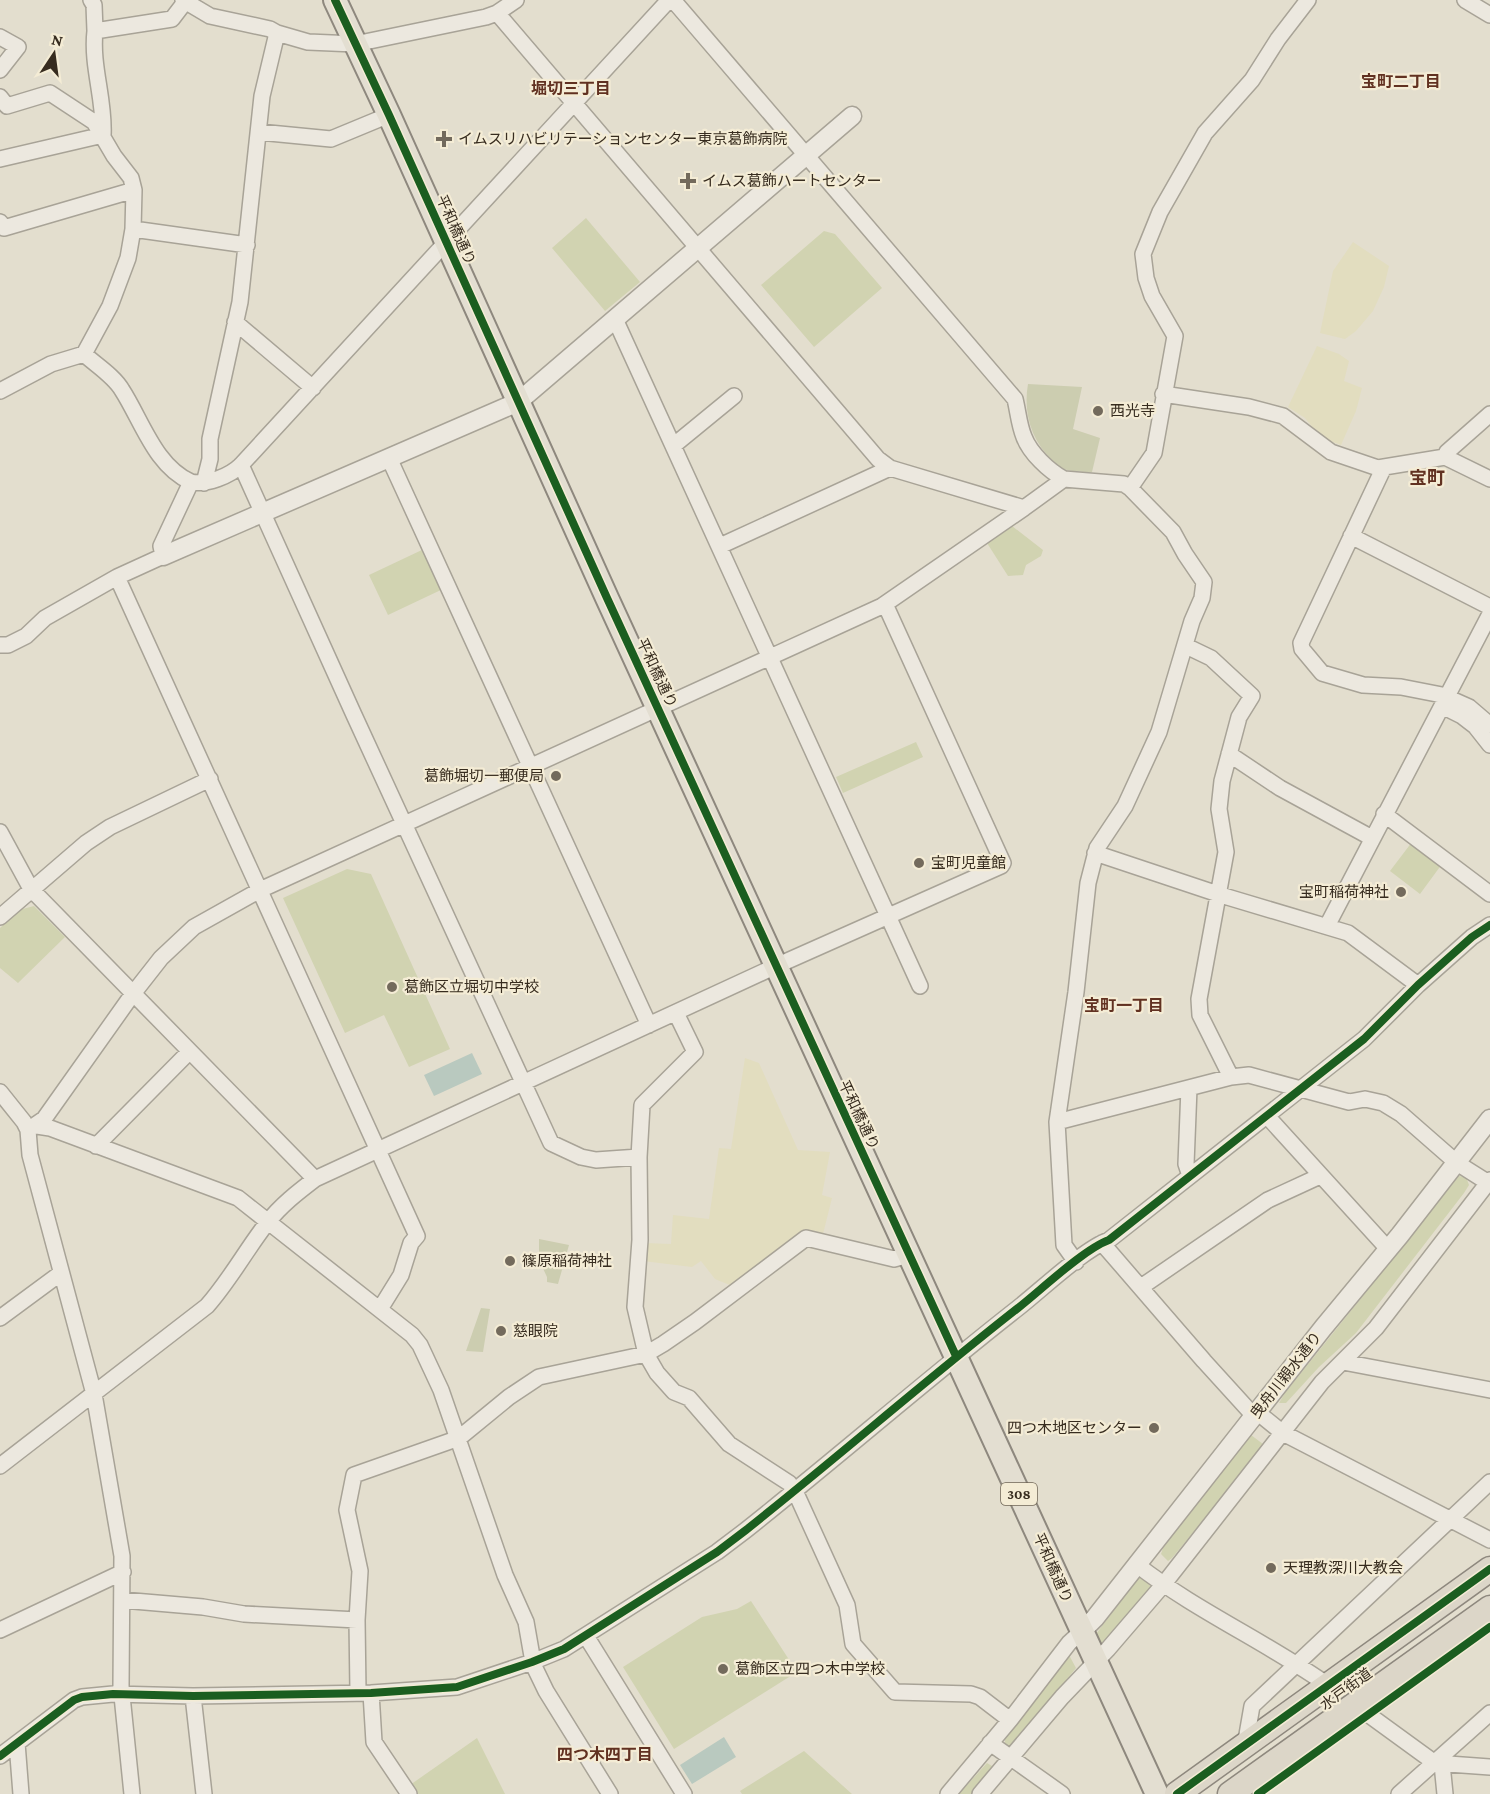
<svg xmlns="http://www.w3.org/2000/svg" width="1490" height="1794" font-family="'Crimson Pro','Noto Sans JP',serif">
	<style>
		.farmland { fill: #e2ddbf }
		.green { fill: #d1d3b1 }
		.cemetery { fill: #cccdb0 }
		.water { fill: #b9c9bf }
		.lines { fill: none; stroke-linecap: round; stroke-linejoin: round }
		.minor-casing { stroke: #a8a397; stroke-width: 18 }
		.tertiary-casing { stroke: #a8a397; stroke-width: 21 }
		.primary-casing { stroke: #8e887e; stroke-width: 26 }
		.trunk-casing { stroke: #8e887e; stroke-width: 27 }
		.minor { stroke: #ece8df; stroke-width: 15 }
		.tertiary { stroke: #ece8df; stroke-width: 18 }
		.primary { stroke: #e3ded1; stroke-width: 22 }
		.trunk { stroke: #dcd6c8; stroke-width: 24 }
		.cycleway-casing { stroke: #f4ecd5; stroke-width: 11 }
		.cycleway { stroke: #1b5e20; stroke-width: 8 }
		.poi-dot { fill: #736a5c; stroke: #f4ecd5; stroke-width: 2 }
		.labels { text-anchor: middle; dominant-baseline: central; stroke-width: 4.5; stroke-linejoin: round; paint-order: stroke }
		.shield { fill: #f4ecd5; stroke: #706656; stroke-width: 1.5 }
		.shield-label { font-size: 14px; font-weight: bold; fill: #372c1f }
		.poi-label { font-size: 15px; fill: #372c1f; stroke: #f4ecd5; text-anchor: start }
		.street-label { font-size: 15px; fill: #372c1f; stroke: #f4ecd5 }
		.neighbourhood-label { font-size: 16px; font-weight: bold; fill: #613121; stroke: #f4ecd5 }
		.quarter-label { font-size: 18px; font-weight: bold; fill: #613121; stroke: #f4ecd5 }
	</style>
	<rect width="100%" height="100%" fill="#e3dece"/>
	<path class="farmland" d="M1353,242L1389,266L1384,287L1373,311L1356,331L1345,339L1320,333L1333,271Z
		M1317,346L1339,354L1349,361L1344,381L1362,388L1356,411L1341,445L1330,441L1313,428L1305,418L1288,407Z
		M745,1058L759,1063L798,1150L830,1152L822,1195L832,1198L823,1234L804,1230L730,1285L715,1279L701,1261L692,1267L643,1261L645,1243L671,1244L673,1215L709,1219L719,1148L731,1149Z"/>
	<path class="green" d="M586,218L640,282L605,311L552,248Z
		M824,231L835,234L882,288L814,347L761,285Z
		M1012,526L1043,550L1041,556L1026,565L1023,575L1008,576L987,543Z
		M424,549L443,589L388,615L369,575Z
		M916,742L923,757L843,793L836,777Z
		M1412,842L1442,864L1420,894L1390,871Z
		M347,869L371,874L450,1049L409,1067L384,1015L345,1033L283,898Z
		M34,906L65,937L18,983L0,968V928L19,910Z
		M1459,1176L1466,1177L1469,1185L1464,1193L1356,1333L1319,1367L1286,1403H1279L1285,1393Z
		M1251,1435L1263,1444L1262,1450L1172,1558L1168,1561L1161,1554L1163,1548L1245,1438Z
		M1139,1577L1144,1578L1151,1587L1149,1592L1105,1645L1100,1643L1096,1634Z
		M751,1601L797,1672L674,1749L623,1667L702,1617L737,1609Z
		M1069,1655L1076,1668L1015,1744L1007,1746L1005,1743V1738Z
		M477,1738L505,1794H415L410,1785Z
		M804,1751L852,1794H742L740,1791Z
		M987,1763L992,1766L991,1770L971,1794H959Z"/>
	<path class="cemetery" d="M1028,384L1082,387L1073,429L1100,438L1092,472C1084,472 1072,472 1064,469C1060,468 1056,463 1053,461C1031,441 1023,412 1028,384Z
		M539,1239L569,1245L558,1284L547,1282V1277L539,1260Z
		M481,1308L490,1309L483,1352L466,1351Z"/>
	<path class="water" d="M472,1053L482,1074L434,1096L424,1075Z
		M724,1737L736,1757L692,1784L680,1765Z"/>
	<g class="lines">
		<g class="minor-casing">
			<path id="minor" d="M91,0L94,5L95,31
				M183,0L210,16L270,29L277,33
				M673,0L1015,399C1018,411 1019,425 1024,437C1030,453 1049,471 1064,479L1124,484L1130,488L1173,532L1185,554L1204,582L1202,598L1192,621L1159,732L1125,806L1097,848L1088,883L1076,992L1057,1122L1064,1245L1076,1262
				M1465,0L1490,15
				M497,13L878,459L890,468L1024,508L1064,479
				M0,37L18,47L0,70
				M0,97L7,106L50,93L94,122L114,156L131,178L134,190L133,229L128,258L110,306L84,354L51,364L0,391
				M259,132L331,139L389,115
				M103,135C105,100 91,66 95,31L172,19L185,2
				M0,159L103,135
				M0,222L4,228L134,190
				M133,229L247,245
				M615,319L920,986
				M235,322L313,388
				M84,354C96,365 114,376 122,390C142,421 155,466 191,482
				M1163,394L1249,407L1283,416L1331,452L1378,468L1445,457L1447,452L1490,414
				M673,446L734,396
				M1445,457L1490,479
				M389,458L649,1025
				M241,465L354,715L551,1143L581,1157L596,1160L639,1157
				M1384,467L1301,643L1302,649L1322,673L1363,685L1401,687L1442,695L1469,707L1490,725
				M204,483L210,459V439L240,302L262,96L277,33L308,42L355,44L486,17L497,13L516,0
				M1130,488L1154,453L1175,336L1152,296L1146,278L1143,254L1160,212L1205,133L1252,80L1278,39L1308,0
				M1351,536L1490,607
				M720,546L890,468
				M117,577L417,1236L411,1243L401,1275L380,1309
				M0,645H8L26,636L45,618L117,577L163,556L161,546L191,482C207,485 230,476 241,465L669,0
				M1186,646L1211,658L1252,696L1239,717L1222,781L1219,809L1226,852L1199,999L1200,1015L1231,1077
				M1442,706L1462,716L1475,726L1490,745
				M1229,754L1280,788L1372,838
				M1384,814L1490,894
				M0,832L31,889L315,1179
				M1095,853L1224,896L1348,933L1418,985
				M0,917L86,843L110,827L210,779
				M1327,926L1490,614
				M676,1013L695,1052L642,1105L639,1157L640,1240L635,1307L646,1354L657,1373L674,1392L689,1398L729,1444L789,1483L795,1491L847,1605L853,1644L895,1692L971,1694L980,1697L1010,1720
				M1189,1088L1186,1164L1190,1176
				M0,1092L24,1122L28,1130L30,1155L94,1394L122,1556L121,1686L132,1794
				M1267,1116L1388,1249
				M1057,1122L1231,1077L1249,1075L1349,1102L1365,1099L1383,1103L1401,1114L1457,1163L1490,1184
				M37,1126L50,1128L238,1198L412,1335L420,1345L441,1390L505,1575L526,1622L533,1662
				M28,1130L44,1119L132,995L161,958L194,927L260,890L882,606L1024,508
				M96,1146L189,1052
				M1102,1243L1204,1361L1254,1416
				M1141,1287L1268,1200L1320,1176
				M0,1318L61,1273
				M1343,1362L1490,1390
				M1257,1412L1283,1433L1490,1540
				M0,1466L207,1306C230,1280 246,1250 267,1223C281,1205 298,1192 315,1179L776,966L1001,866L1003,863L885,604
				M1136,1564C1196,1611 1267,1642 1329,1686
				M122,1600L203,1607L244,1614L357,1620
				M0,1630L123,1572
				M586,1636L684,1794
				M532,1662L546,1691L610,1794
				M358,1692L357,1620L360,1571L347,1510L354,1475L459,1438L509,1397L539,1377L646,1354L663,1344L695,1322L806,1238L894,1259L909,1255
				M371,1693L374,1742L409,1794
				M193,1696L204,1794
				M1369,1715L1435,1763L1490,1767
				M17,1743L21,1794
				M990,1743L1062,1794
				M1245,1746L1252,1706L1490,1482
				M0,1756L74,1700L82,1697L113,1694L193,1696L371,1693L457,1687L532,1662L564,1649L717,1552L746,1530C838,1457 926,1380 1018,1308C1041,1290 1084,1249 1109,1240L1364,1039L1418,985L1472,937L1490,925
				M1442,1764L1445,1794
				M948,1794L1010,1720L1069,1643L1081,1632
				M980,1794L1062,1697L1108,1649L1163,1585L1322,1382L1376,1328L1490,1180
				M1399,1794L1490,1713"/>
		</g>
		<g class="tertiary-casing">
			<path id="tertiary" d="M163,556L518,402L852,116
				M1081,1632L1095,1618L1323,1328L1400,1235L1490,1119"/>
		</g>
		<g class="primary-casing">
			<path id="primary" d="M335,0L389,115L607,598L1157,1794"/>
		</g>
		<g class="trunk-casing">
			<path id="trunk" d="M1177,1794L1490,1569
				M1230,1794L1490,1608"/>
		</g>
		<use href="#minor" class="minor"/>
		<use href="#tertiary" class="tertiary"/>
		<use href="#primary" class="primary"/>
		<use href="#trunk" class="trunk"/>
		<g class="cycleway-casing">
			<path id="cycleway" d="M335,0L389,115L607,598L956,1356
				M0,1756L74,1700L82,1697L113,1694L193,1696L371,1693L457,1687L532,1662L564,1649L717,1552L746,1530C838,1457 926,1380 1018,1308C1041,1290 1084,1249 1109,1240L1364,1039L1418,985L1472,937L1490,925
				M1177,1794L1490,1569
				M1258,1794L1490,1627"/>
		</g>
		<use href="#cycleway" class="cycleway"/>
	</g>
	<g class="poi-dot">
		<path d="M441 130h6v6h6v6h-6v6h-6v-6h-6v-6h6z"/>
		<path d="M685 172h6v6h6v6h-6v6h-6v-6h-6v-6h6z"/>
		<circle cx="1098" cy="411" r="6"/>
		<circle cx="556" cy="776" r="6"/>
		<circle cx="919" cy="863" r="6"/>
		<circle cx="1401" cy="892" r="6"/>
		<circle cx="392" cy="987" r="6"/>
		<circle cx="510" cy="1261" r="6"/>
		<circle cx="501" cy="1331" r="6"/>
		<circle cx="1154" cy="1428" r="6"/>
		<circle cx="1271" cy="1568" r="6"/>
		<circle cx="723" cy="1669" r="6"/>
	</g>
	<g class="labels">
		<rect class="shield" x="1001" y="1483" width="36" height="22" rx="4.5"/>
		<g class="shield-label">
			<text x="1019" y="1494">308</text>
		</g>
		<g class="poi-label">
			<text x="458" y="139">イムスリハビリテーションセンター東京葛飾病院</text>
			<text x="702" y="181">イムス葛飾ハートセンター</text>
			<text x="1110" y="411">西光寺</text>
			<text x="544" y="776" text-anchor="end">葛飾堀切一郵便局</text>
			<text x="931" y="863">宝町児童館</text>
			<text x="1389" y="892" text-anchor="end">宝町稲荷神社</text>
			<text x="404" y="987">葛飾区立堀切中学校</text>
			<text x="522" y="1261">篠原稲荷神社</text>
			<text x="513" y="1331">慈眼院</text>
			<text x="1142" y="1428" text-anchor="end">四つ木地区センター</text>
			<text x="1283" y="1568">天理教深川大教会</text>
			<text x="735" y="1669">葛飾区立四つ木中学校</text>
		</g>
		<g class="street-label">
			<text transform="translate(456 230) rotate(66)">平和橋通り</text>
			<text transform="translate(657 673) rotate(65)">平和橋通り</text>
			<text transform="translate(859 1115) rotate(65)">平和橋通り</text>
			<text transform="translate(1286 1375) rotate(-52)">曳舟川親水通り</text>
			<text transform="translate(1053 1568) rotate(66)">平和橋通り</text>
			<text transform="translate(1346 1689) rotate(-36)">水戸街道</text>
		</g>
		<g class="neighbourhood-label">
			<text x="1401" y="81">宝町二丁目</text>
			<text x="571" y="88">堀切三丁目</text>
			<text x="1124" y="1005">宝町一丁目</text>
			<text x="605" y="1754">四つ木四丁目</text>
		</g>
		<g class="quarter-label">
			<text x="1427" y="478">宝町</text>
		</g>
	</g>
	<g transform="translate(54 54) rotate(13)" stroke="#f4ecd5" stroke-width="4.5" paint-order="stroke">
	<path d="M0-4.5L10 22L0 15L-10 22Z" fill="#372c1f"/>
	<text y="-9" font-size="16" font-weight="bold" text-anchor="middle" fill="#372c1f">N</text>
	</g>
</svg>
